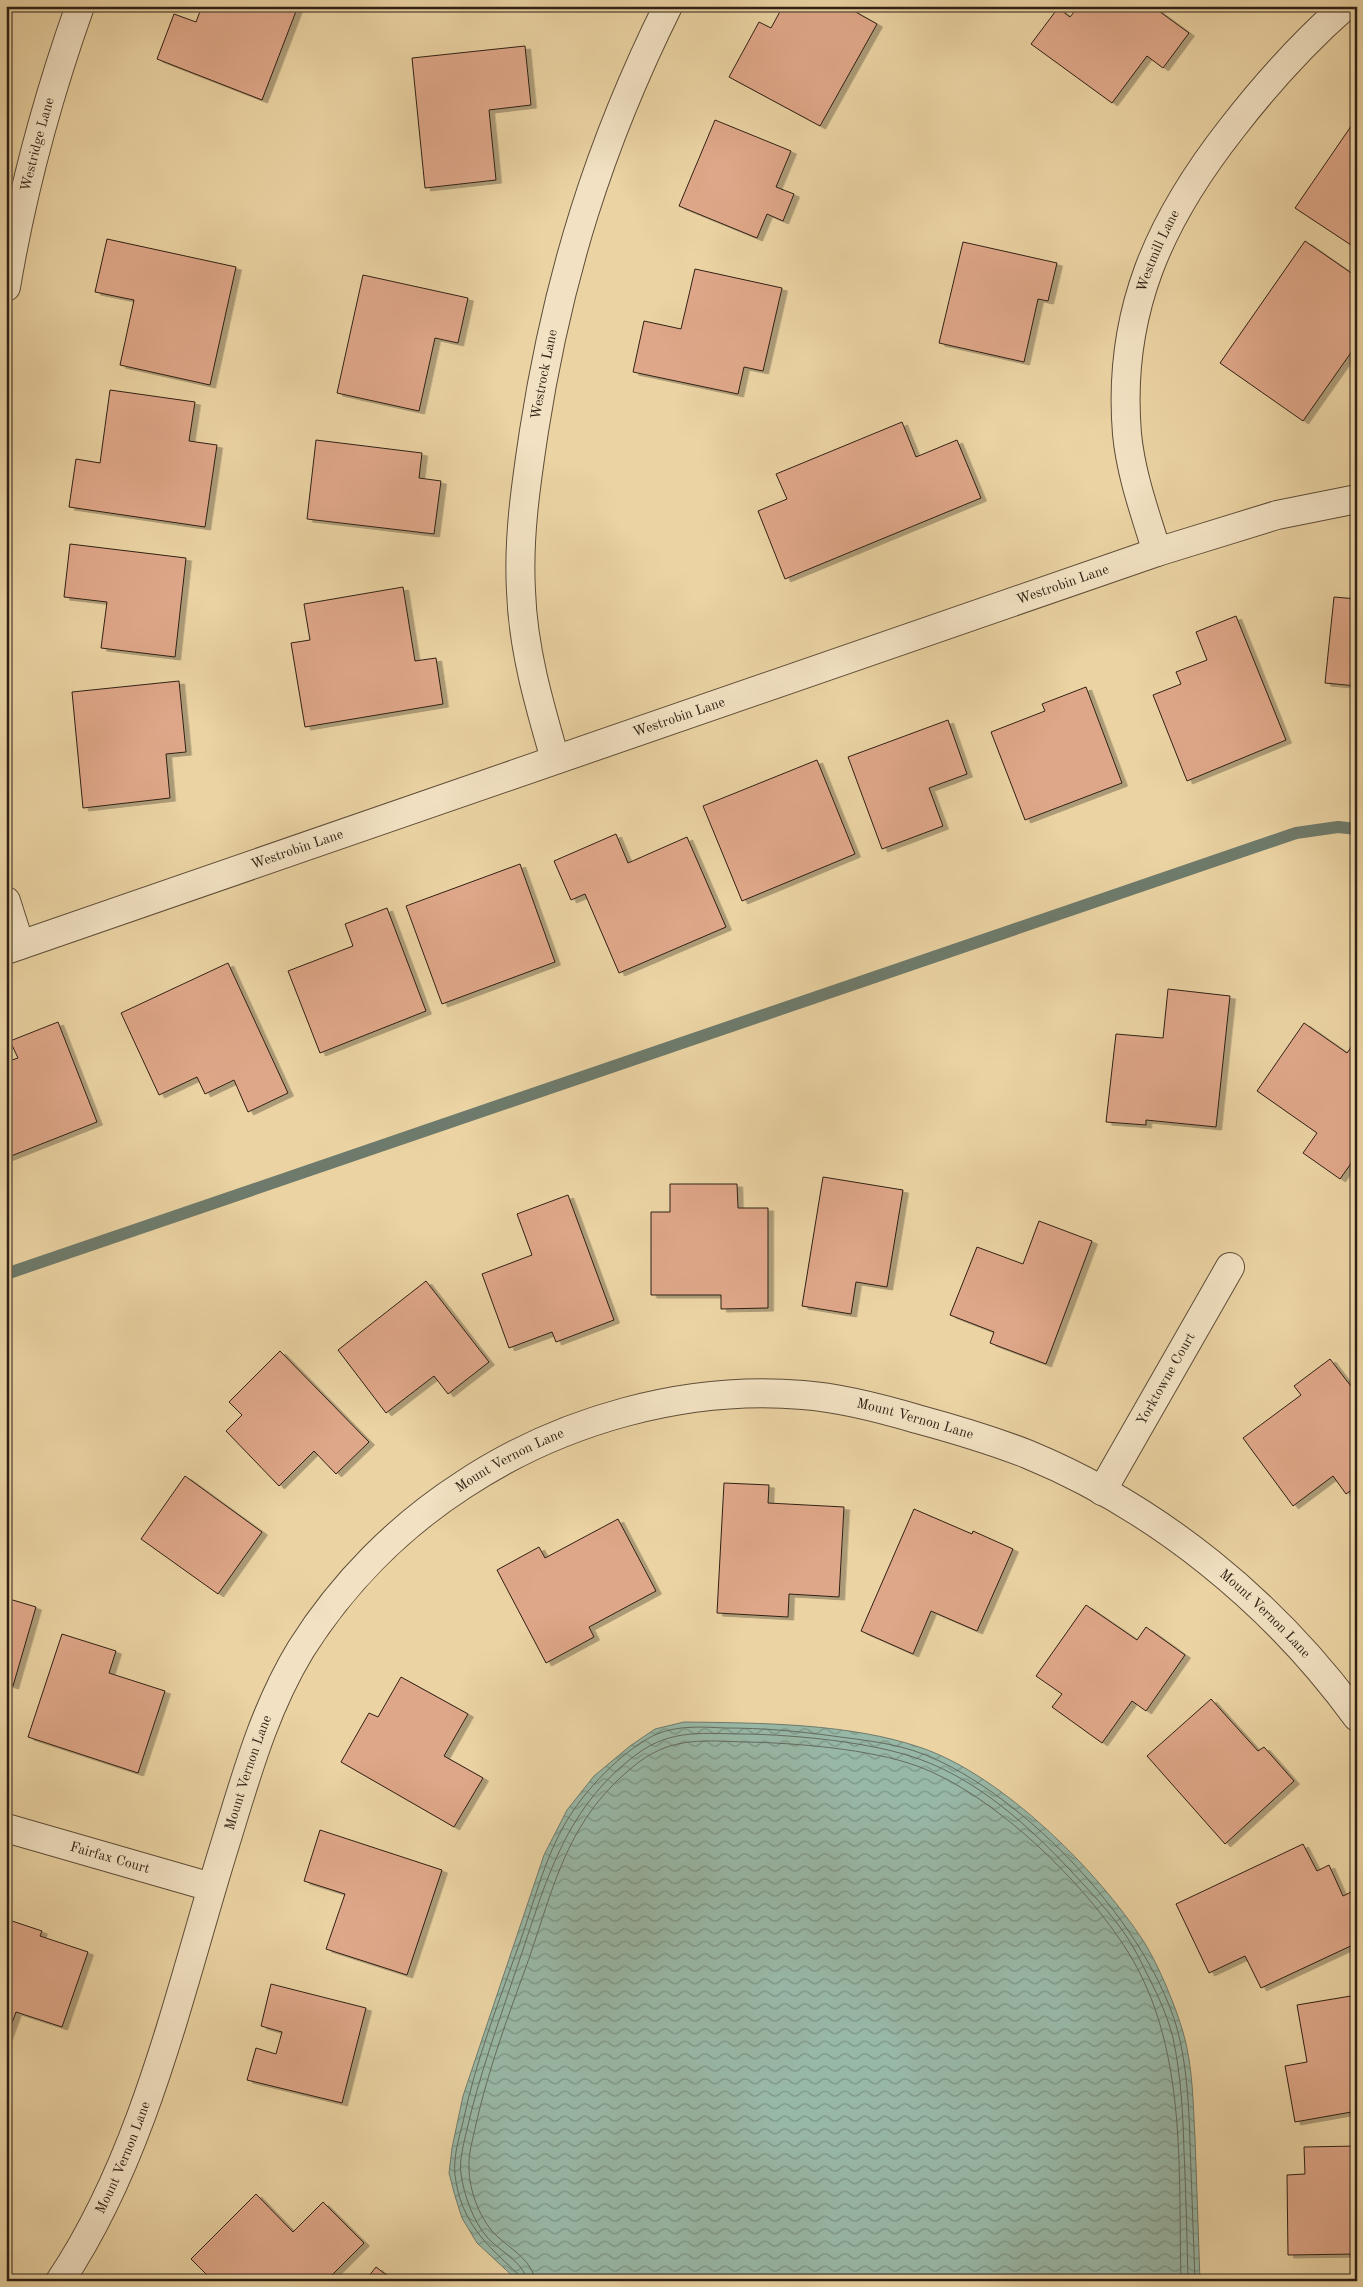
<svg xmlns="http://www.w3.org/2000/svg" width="1363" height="2287" font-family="'Old Standard TT',serif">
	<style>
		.water { fill: url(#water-waves); stroke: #6e7b6c }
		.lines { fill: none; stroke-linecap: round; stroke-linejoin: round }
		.shore { stroke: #646c5e; stroke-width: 1 }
		.stream { stroke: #6e7b6c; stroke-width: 12 }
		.building { fill: #dfa789; stroke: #2f2014; filter: url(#shadow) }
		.street-casing { stroke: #5e4d38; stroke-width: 30 }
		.street { stroke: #f2e2c3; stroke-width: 28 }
		.labels { text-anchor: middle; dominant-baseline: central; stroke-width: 4.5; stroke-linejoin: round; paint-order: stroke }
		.street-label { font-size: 14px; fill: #2f2014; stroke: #f2e2c3 }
	</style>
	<defs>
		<pattern id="water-waves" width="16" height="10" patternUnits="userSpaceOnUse" patternTransform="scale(1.25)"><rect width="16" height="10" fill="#98b8a7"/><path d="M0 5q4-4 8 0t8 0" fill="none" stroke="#7c9587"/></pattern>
		<filter id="shadow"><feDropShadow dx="5.5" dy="3" stdDeviation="0" flood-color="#0004"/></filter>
	</defs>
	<rect width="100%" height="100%" fill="#ebd3a3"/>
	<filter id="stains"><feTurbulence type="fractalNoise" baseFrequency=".004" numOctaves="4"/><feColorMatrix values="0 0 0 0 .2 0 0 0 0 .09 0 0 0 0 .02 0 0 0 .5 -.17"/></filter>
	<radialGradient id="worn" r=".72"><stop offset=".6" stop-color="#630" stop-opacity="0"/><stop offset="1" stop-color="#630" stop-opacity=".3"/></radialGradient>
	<path class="water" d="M684,1722C759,1723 850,1723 922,1748C1003,1776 1098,1871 1144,1942C1159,1966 1175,2005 1183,2032C1193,2066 1193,2103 1195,2138C1197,2186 1198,2233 1200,2281H518L477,2243L462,2218L455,2196L449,2173L452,2148L463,2096L544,1855L567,1810L594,1776L630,1746L655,1729Z"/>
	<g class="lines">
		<path class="shore" d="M521,2281L519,2275C486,2244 461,2223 455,2175C453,2157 459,2138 463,2122C476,2059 500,1999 521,1939C536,1896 547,1849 573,1811C591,1784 627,1747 657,1734C679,1725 703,1727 725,1728C762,1728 797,1731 833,1736C862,1740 895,1743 923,1754C1024,1793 1153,1929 1179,2036C1187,2070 1189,2107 1190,2143C1192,2189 1193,2235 1195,2281
			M527,2281C524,2262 499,2251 487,2237C473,2221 464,2195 461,2174C459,2160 464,2143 467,2129C479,2077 497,2027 514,1976C544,1891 560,1811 637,1754C672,1728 705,1734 746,1734C796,1735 872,1742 919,1759C978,1780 1029,1826 1071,1871C1094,1896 1121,1923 1137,1954C1150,1980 1166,2009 1173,2038C1181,2075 1183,2114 1184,2151C1186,2194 1187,2238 1188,2281
			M535,2281C532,2258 506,2247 492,2231C479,2216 469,2189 469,2169C468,2154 473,2139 476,2124C488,2071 507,2019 526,1967C555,1885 566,1818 639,1762C674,1736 706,1741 747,1742C795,1743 871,1749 917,1766C994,1794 1085,1883 1128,1952C1188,2048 1178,2172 1181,2281"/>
		<path class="stream" d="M6,1274L1296,833L1338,827L1357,829"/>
	</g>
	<path class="building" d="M202,6H298L262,100L157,59L174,14L196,22Z
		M783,6H845L877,24L820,126L729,77L759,22L771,28Z
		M1079,6H1152L1189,33L1163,68L1147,56L1112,103L1031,44L1058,8L1070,17Z
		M525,46L531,105L489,110L496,180L425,188L412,58Z
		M1356,119L1357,120V249L1295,208Z
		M715,120L791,151L776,187L794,194L783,221L767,214L757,238L679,206Z
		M107,239L236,267L210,385L120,365L134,300L95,292Z
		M1305,241L1357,277V344L1303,421L1220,363Z
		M963,242L1057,263L1048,301L1038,299L1024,362L939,343Z
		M695,269L782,288L763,371L744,367L738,394L633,372L644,321L681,329Z
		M363,275L468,298L458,343L435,338L419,411L337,393Z
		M110,390L195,402L189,441L217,445L205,527L69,507L76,459L100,463Z
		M902,422L916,457L957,440L981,498L785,579L758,511L787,499L776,474Z
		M316,440L422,453L419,478L441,481L434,534L307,519Z
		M70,544L186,558L175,657L101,648L107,602L64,597Z
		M403,587L415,661L436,658L443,704L305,727L291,643L310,640L304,604Z
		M1334,597L1357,599V686L1325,683Z
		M1236,616L1286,740L1187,781L1153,695L1181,684L1176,672L1207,660L1196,632Z
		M179,681L186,752L166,754L170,798L83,808L72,692Z
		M1086,687L1122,783L1025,820L991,732L1045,711L1042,704Z
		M948,720L967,774L929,788L943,826L882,849L848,757Z
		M817,760L855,854L742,901L703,806Z
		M616,834L628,863L687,837L726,927L619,973L585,894L571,900L554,861Z
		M520,864L555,962L442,1004L406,906Z
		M387,908L426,1011L320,1053L288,971L353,946L345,924Z
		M228,963L288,1093L248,1112L234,1080L205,1094L197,1077L159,1095L121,1013Z
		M1168,989L1230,996L1216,1127L1146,1120V1125L1106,1122L1116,1034L1163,1038Z
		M58,1022L97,1122L6,1158V1062L18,1058L10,1041Z
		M1304,1023L1347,1053L1357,1039V1155L1340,1179L1303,1153L1317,1133L1257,1091Z
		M823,1177L903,1190L887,1287L856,1282L851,1314L802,1306Z
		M670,1184H737L738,1208H768V1308L721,1309V1295H651V1212H670Z
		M568,1195L614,1320L556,1342L552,1332L509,1348L482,1274L532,1255L517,1214Z
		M1039,1221L1092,1241L1046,1364L990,1343L994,1332L950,1315L977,1247L1023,1264Z
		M426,1281L489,1362L448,1394L434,1376L386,1413L338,1350Z
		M280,1351L369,1442L336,1474L314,1451L279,1486L226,1431L242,1415L229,1402Z
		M1330,1359L1357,1394V1486L1346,1494L1333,1476L1293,1506L1243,1438L1301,1395L1294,1386Z
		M185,1476L262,1532L218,1594L141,1539Z
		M724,1483L769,1485L768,1503L844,1507L839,1597L789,1594L788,1617L717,1613Z
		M914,1509L972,1534L973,1531L1013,1549L977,1631L931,1611L913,1654L861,1631Z
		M618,1519L656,1591L589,1627L594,1637L546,1663L497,1570L539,1547L545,1558Z
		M6,1598L36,1607L13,1686L6,1684Z
		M1086,1605L1137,1640L1146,1627L1185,1655L1146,1711L1132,1701L1102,1743L1052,1707L1062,1694L1036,1676Z
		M62,1634L116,1651L109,1673L165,1691L138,1773L28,1737Z
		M401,1677L468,1714L444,1756L483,1778L454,1827L341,1762L369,1713L378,1717Z
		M1211,1699L1258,1751L1264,1747L1294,1781L1225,1844L1147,1756Z
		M320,1830L442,1870L407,1975L326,1949L345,1894L304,1881Z
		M1303,1844L1317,1871L1329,1865L1343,1896L1353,1891L1357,1899V1943L1261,1988L1245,1956L1209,1973L1176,1904Z
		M6,1919L42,1931L40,1936L88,1952L62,2027L16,2012L6,2039Z
		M271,1984L366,2008L342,2103L247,2080L256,2048L276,2054L282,2032L261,2026Z
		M1357,1995V2111L1295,2122L1285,2066L1307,2062L1297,2005Z
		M1357,2146V2254L1288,2255L1287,2175L1305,2174L1304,2147Z
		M256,2194L293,2232L323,2202L364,2243L326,2281H213L191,2259Z
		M376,2267L394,2281H365Z"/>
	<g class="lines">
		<g class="street-casing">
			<g id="street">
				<path id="s1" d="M6,287C22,192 48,96 80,6"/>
				<path id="s2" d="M1157,552C1145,513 1131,475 1127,434C1117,313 1159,221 1232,128C1266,84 1303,43 1345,6"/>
				<path id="s3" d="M555,759C539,704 523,649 521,591C518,537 526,484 534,431C558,277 599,145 668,6"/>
				<path d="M6,901L20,945"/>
				<path id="s4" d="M6,950L1157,552L1277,515L1357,499"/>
				<path id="s5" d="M1102,1491L1230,1267"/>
				<path id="s6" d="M6,1828L211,1887"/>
				<path id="s7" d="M60,2281C146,2153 181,1984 227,1838C247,1773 265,1708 301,1649C342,1584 398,1527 463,1485C561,1420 686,1385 803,1395C842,1398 880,1408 917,1419C954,1429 991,1440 1027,1454C1158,1508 1274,1603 1357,1717"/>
			</g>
		</g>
		<use href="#street" class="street"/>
	</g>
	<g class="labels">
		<g class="street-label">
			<text stroke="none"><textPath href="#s1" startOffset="146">Westridge Lane</textPath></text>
			<text stroke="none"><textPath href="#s2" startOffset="310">Westmill Lane</textPath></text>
			<text stroke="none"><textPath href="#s3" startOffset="390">Westrock Lane</textPath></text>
			<text stroke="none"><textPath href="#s4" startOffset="1118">Westrobin Lane</textPath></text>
			<text stroke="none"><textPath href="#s4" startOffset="712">Westrobin Lane</textPath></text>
			<text stroke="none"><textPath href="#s4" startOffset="308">Westrobin Lane</textPath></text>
			<text stroke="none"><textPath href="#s5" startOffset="129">Yorktowne Court</textPath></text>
			<text stroke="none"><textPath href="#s7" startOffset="1384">Mount Vernon Lane</textPath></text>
			<text stroke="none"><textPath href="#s7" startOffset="964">Mount Vernon Lane</textPath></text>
			<text stroke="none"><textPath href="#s7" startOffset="1790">Mount Vernon Lane</textPath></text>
			<text stroke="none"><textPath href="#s7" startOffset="544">Mount Vernon Lane</textPath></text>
			<text stroke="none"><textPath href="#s6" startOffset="108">Fairfax Court</textPath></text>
			<text stroke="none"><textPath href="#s7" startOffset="139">Mount Vernon Lane</textPath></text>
		</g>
	</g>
	<rect width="1363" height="2287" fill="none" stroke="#ebd3a3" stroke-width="25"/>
	<rect x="8" y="8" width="1348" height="2272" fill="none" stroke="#2f2014" stroke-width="2.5"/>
	<rect x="12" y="12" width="1338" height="2262" fill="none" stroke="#2f2014"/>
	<rect width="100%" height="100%" filter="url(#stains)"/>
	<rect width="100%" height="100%" fill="url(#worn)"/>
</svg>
